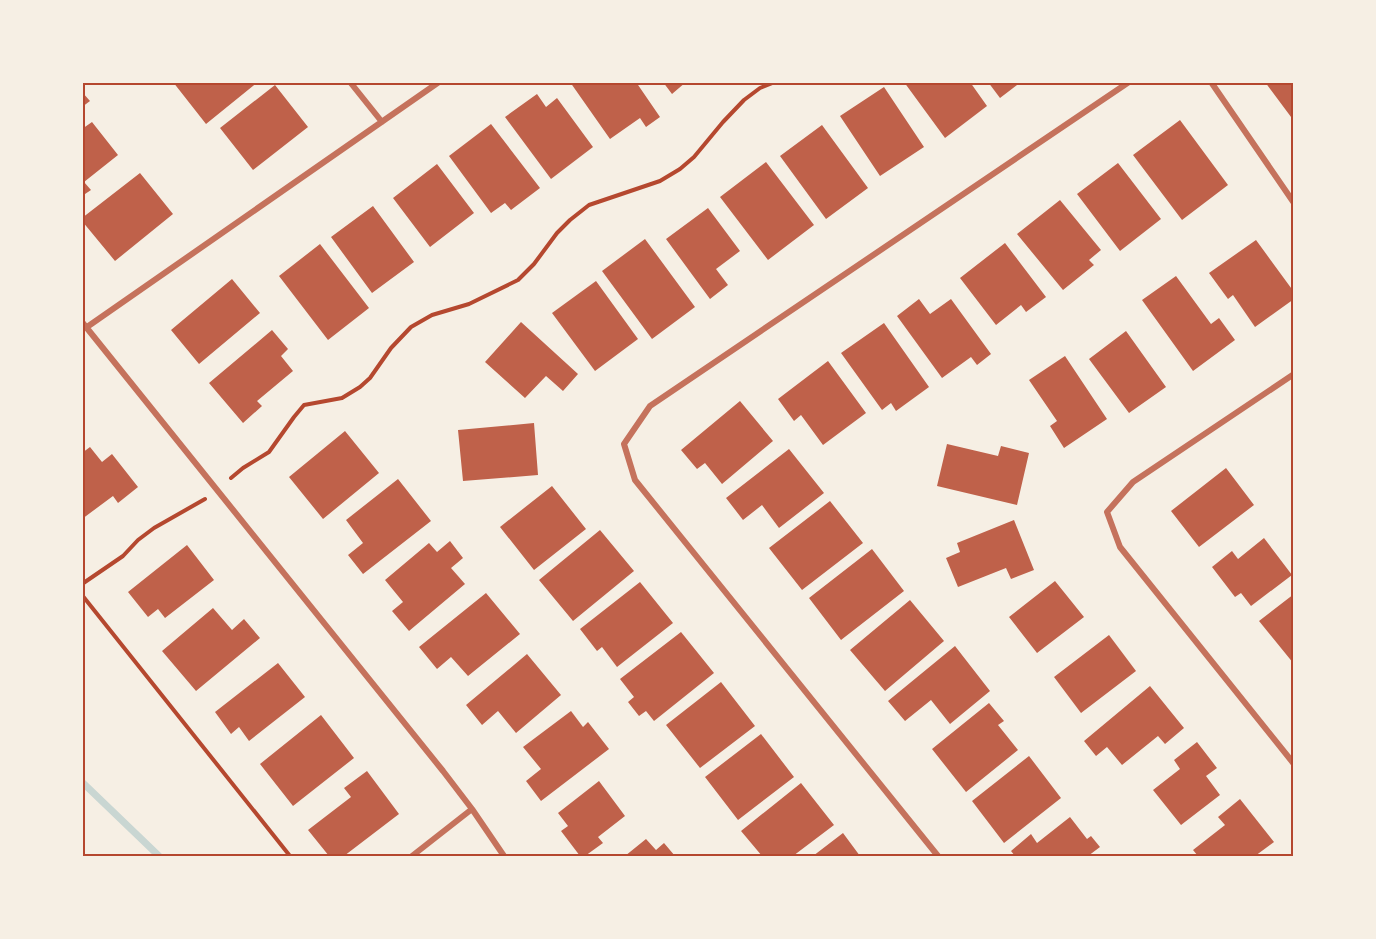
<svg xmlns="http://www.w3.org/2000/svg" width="1376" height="939" font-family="'Roboto Condensed',sans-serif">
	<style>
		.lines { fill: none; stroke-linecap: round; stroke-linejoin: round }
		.stream { stroke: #c9d6d2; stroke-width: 7 }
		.building { fill: #bf614a }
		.path { stroke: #b5482f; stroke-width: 4 }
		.minor { stroke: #c5725c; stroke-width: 6 }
		.neatline { fill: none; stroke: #b5482f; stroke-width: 2 }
	</style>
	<rect width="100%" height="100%" fill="#f6efe4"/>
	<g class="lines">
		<path class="stream" d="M82,782L159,856"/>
	</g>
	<path class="building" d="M173,82H258L206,124Z
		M570,82H636L660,117L646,127L640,118L610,139Z
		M663,82H686L672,94Z
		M904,82H970L987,106L945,138Z
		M988,82H1021L1000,98Z
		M1265,82H1294V121Z
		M275,85L308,127L253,170L220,128Z
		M884,87L924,147L880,176L840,116Z
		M82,92L90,101L82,107Z
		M537,94L546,107L557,98L593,147L551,179L505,117Z
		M1180,120L1228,185L1182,220L1133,155Z
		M92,122L118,155L84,182L91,190L82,196V129Z
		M491,124L540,188L511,210L505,203L491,213L449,156Z
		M822,125L868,188L826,219L780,156Z
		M766,162L814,225L768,260L720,197Z
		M1118,163L1161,219L1120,251L1077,194Z
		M437,164L474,213L430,247L393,198Z
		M140,173L173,214L115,261L82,221V218Z
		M1060,200L1101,250L1089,260L1094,265L1063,290L1017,234Z
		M373,206L414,262L372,293L331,237Z
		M708,208L740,251L716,269L728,285L710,299L666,239Z
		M645,239L695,307L652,339L602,271Z
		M1256,240L1294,292V299L1255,327L1233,295L1228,299L1209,273Z
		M1005,243L1046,297L1026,312L1021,305L996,325L960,278Z
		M320,244L369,308L328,340L279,276Z
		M1176,276L1211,324L1219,318L1235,340L1193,371L1142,300Z
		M232,279L260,313L199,364L171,330Z
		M596,281L638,339L595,371L552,313Z
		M919,299L930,314L951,299L991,354L977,365L971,357L942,378L897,316Z
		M521,322L578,374L563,391L546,376L525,398L485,362Z
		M884,323L929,387L896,411L891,403L882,410L841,353Z
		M272,330L288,349L281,356L293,371L257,401L262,406L243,423L209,383Z
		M1126,331L1166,387L1129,413L1089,359Z
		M1065,356L1107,419L1064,448L1050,426L1057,421L1029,380Z
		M828,361L866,413L823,445L801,415L794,421L778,399Z
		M740,401L773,441L722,484L705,463L697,469L681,450Z
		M534,423L538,475L463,481L458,430Z
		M345,431L379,473L323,519L289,477Z
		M947,444L998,456L1001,446L1029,453L1017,505L937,486Z
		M90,447L102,462L112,454L138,487L118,503L113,496L82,519V453Z
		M789,449L824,493L779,528L762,505L743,520L726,498Z
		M1226,468L1254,505L1199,547L1171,511Z
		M398,479L431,521L363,574L348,555L363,543L346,520Z
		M552,486L586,529L534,570L500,527Z
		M830,501L863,543L802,590L769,548Z
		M1014,520L1034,570L1011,579L1006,568L958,587L946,558L960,552L957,543Z
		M600,530L634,571L573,621L539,580Z
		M1264,538L1292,575L1251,606L1241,593L1235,597L1212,567L1232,551L1238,559Z
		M450,541L463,558L451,568L465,584L409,631L392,611L403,602L385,580L429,543L437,552Z
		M187,545L214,580L165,618L158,609L148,617L128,592Z
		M872,549L904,591L841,640L809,598Z
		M1055,581L1084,617L1037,653L1009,617Z
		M640,582L673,623L617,667L602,647L597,651L580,629Z
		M486,593L520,634L468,676L451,657L437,669L419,647Z
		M1294,594V664L1259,621Z
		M910,600L944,641L885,691L850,650Z
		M213,608L232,630L244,619L260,638L196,691L162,651Z
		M681,632L714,673L654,721L646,711L639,716L628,702L634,697L620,679Z
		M1109,635L1136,671L1081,713L1054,677Z
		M955,646L990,691L950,724L931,700L905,721L888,701Z
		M527,654L561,695L516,733L498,711L482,725L466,705Z
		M278,663L305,697L249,741L239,727L231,734L215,712Z
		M721,682L755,726L700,768L666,725Z
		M1150,686L1184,728L1165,744L1158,736L1122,765L1107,747L1096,756L1084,741Z
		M989,703L1004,721L998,725L1018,750L966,792L932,749Z
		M571,711L583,727L588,722L609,749L541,801L526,781L541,769L523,747Z
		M321,715L354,758L293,806L260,764Z
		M761,734L794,777L738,820L705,777Z
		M1197,742L1217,768L1206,776L1220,795L1181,825L1153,790L1180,769L1174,760Z
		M1029,756L1061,798L1004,843L972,801Z
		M367,771L399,814L344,856H329L308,830L351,797L344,788Z
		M599,781L625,816L598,837L603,843L585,856H580L561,831L568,826L558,813Z
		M801,783L834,825L793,856H762L741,831Z
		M1240,799L1274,842L1255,856H1198L1193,850L1225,825L1218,817Z
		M1070,817L1087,839L1091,836L1100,847L1088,856H1015L1011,851L1031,834L1037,843Z
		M843,833L860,856H813Z
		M646,839L656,850L664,843L675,856H625Z"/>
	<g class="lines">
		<path class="path" d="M231,478L243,468L269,452L294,417L304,405L342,398L360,387L370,378L391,348L411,327L432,315L469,304L518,280L534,264L557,233L570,220L589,205L660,181L680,169L694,157L723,122L744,100L760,88L775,82
			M82,584L123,556L138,540L154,528L205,499
			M82,595L290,856"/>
		<path class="minor" d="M350,82L382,122
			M1211,82L1294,203
			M82,322L443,771L472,809L504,856
			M87,327L439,82
			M1294,374L1133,482L1107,512L1120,547L1294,764
			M412,856L472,809
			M938,856L635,480L624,444L650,406L1129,82"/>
	</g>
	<rect width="1376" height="939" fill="none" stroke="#f6efe4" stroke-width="168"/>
	<rect x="84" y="84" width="1208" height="771" class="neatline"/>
</svg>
